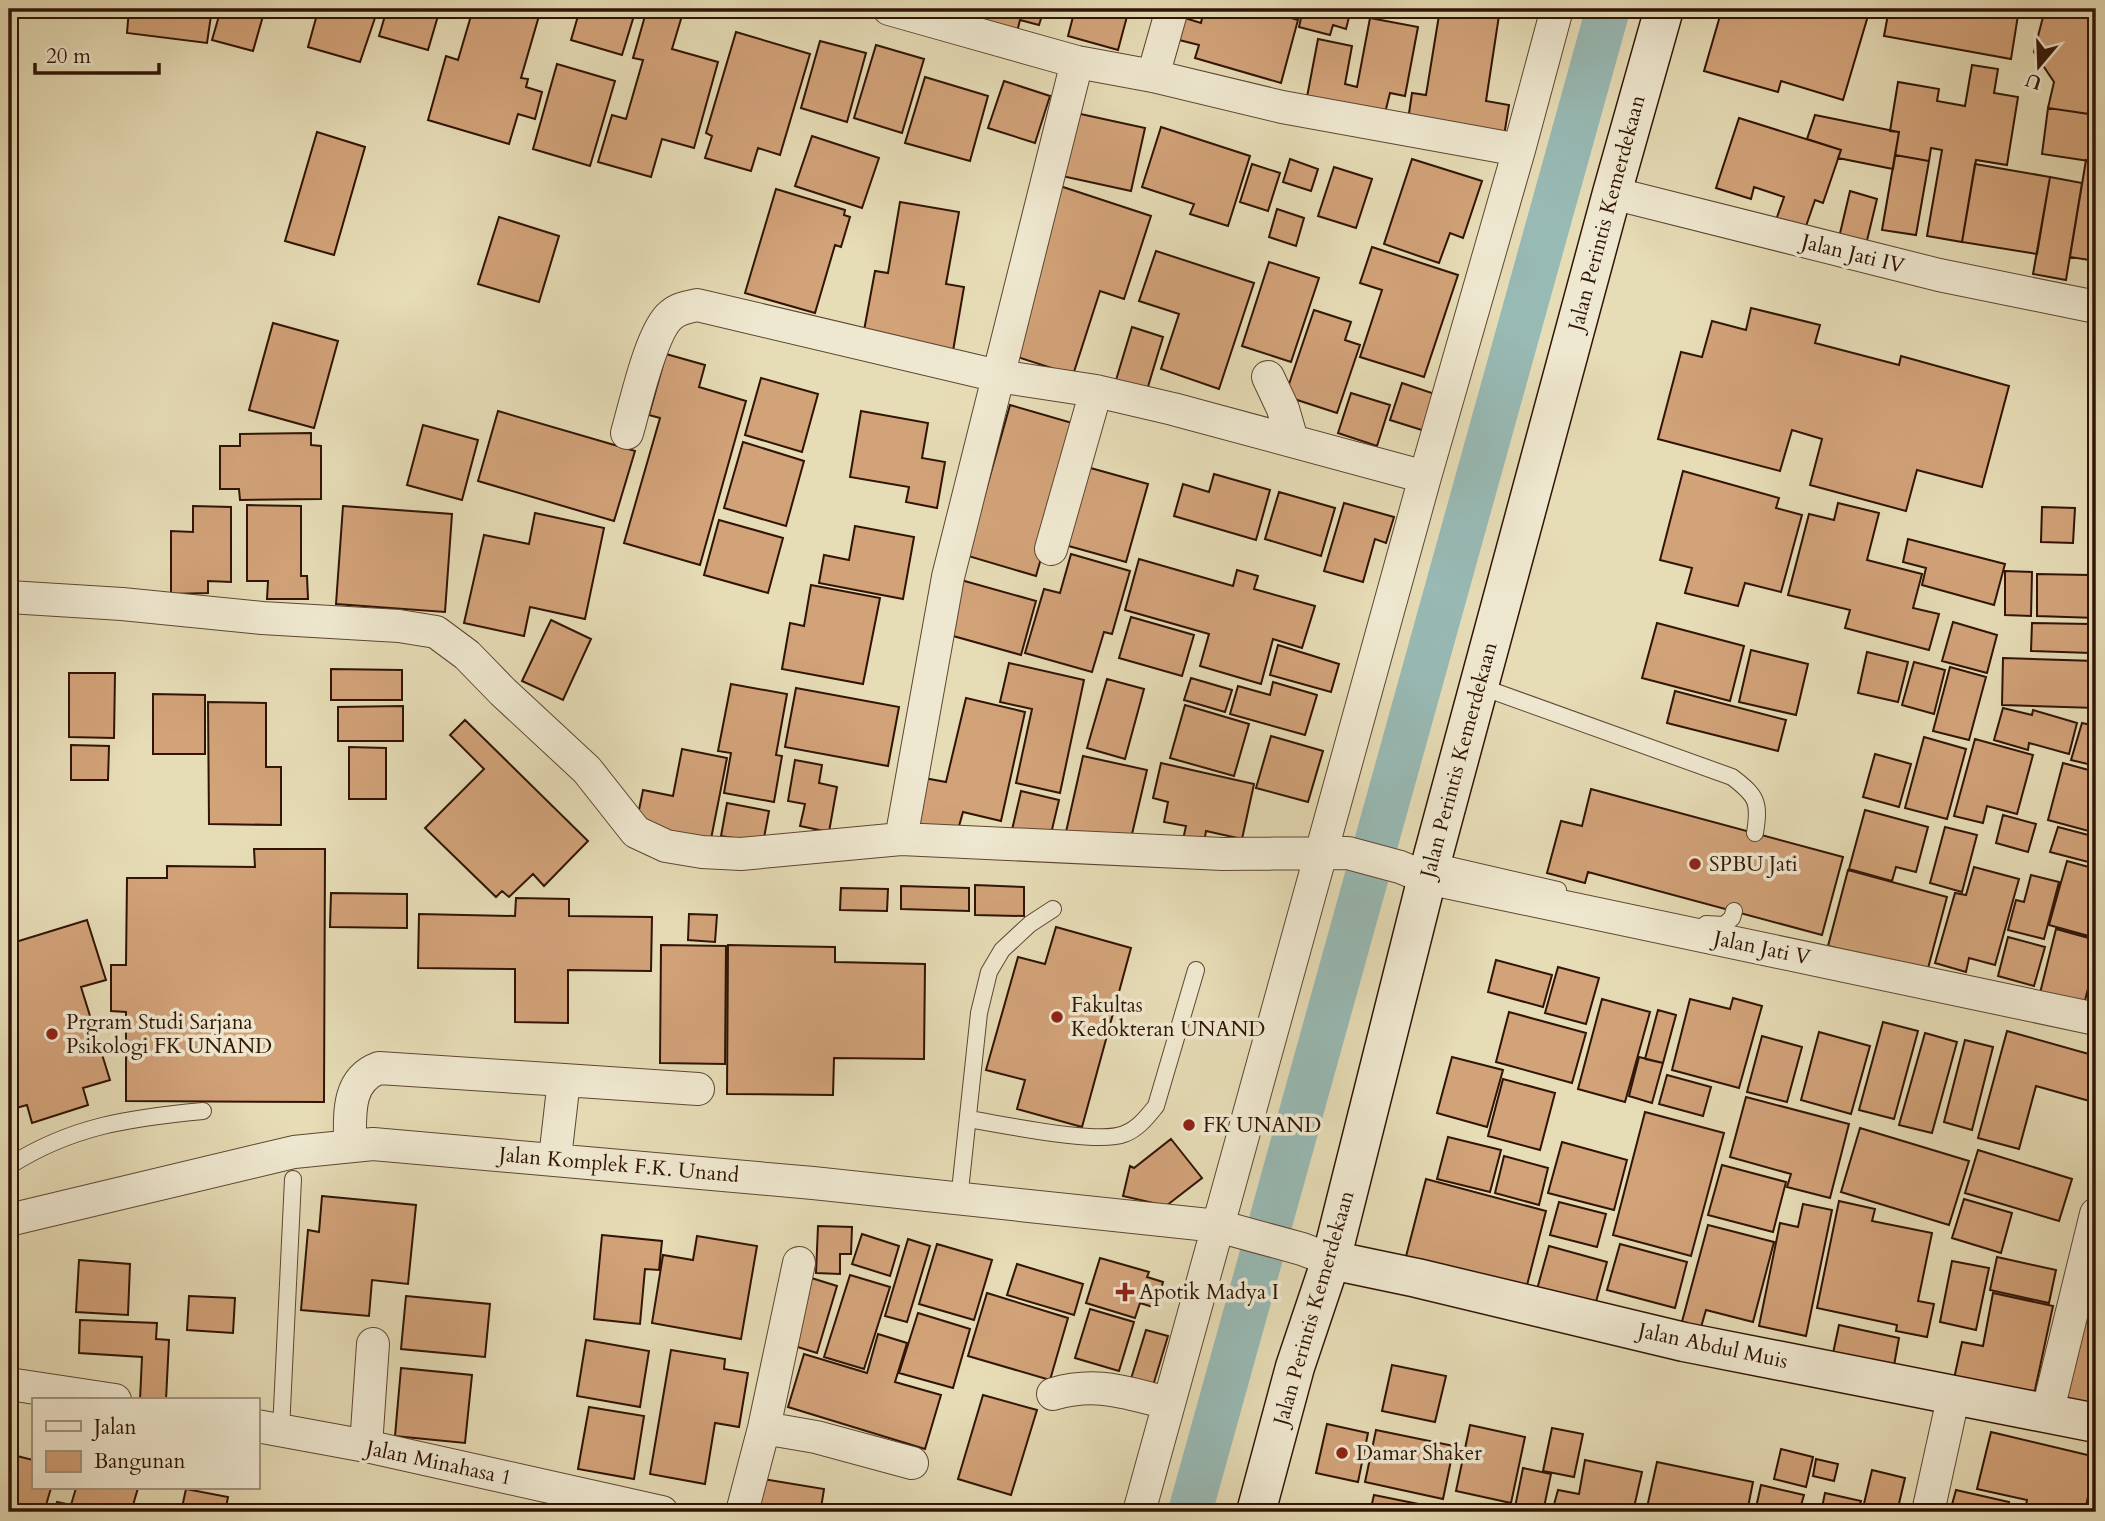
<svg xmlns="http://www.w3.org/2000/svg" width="2105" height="1521" font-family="Cardo,serif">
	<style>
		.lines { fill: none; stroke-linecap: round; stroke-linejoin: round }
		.canal { stroke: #98bab5; stroke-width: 44 }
		.building { fill: #d2a279; stroke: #301405; stroke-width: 2 }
		.lane-casing { stroke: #5e4631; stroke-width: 18 }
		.street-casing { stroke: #5e4631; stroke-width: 34 }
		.secondary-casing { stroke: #301405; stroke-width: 41 }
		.lane { stroke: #efe8d0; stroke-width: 16 }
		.street { stroke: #efe8d0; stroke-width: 32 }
		.secondary { stroke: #efe8d0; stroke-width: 38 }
		.poi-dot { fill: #8f2418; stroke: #efe8d0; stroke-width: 2.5 }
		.labels { text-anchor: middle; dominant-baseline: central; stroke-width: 7; stroke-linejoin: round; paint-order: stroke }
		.street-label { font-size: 21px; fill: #301405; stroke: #efe8d0 }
		.poi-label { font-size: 21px; fill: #301405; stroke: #efe8d0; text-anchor: start }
	</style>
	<rect width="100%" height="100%" fill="#e6dcb6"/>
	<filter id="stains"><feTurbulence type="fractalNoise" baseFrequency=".00286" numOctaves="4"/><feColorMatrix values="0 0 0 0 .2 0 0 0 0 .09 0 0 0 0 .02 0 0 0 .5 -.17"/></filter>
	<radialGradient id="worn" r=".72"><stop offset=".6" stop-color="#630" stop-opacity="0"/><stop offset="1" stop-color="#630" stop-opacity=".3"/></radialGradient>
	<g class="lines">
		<path class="canal" d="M1190,1512L1608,9"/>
	</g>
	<path class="building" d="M129,9H212L207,43L127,33Z
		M221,9H265L253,51L212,40Z
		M307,9H378L360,62L308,47L316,18L306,14Z
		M387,9H440L428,50L379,36Z
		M473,9H488L507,14L508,9H541L521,78L528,79L526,87L542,92L535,119L518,114L509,144L428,120L446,56L458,60Z
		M580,9H636L622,55L571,40Z
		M647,9H684L672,49L718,62L694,148L662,139L651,177L598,162L612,115L626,119L643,60L633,58Z
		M972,9H1044L1039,25L1020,20L1017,32L970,19Z
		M1075,9H1129L1118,50L1068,36Z
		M1204,9H1262L1298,20L1281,83L1195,58L1199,45L1179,40L1185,18L1201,23Z
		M1303,9H1351L1346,29L1333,25L1330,35L1299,27Z
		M1440,9H1500L1486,101L1509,105L1504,136L1408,120L1412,93L1426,95Z
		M1722,9L1744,16L1746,9H1870L1843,100L1781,81L1778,92L1704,71Z
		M1889,9H2019L2011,59L1884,36Z
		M2045,9H2096V115L2048,108L2054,82L2034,52Z
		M1370,18L1418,27L1405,96L1390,93L1385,113L1307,97L1318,39L1352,46L1345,84L1357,87Z
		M736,32L810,54L780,155L758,148L751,171L705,158L712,136L706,133Z
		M820,41L866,53L847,122L801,108Z
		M876,45L924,59L902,133L854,118Z
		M557,64L615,81L590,166L533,149Z
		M1972,65L1998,69L1994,93L2018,97L2007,165L1976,160L1962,242L1927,236L1942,150L1931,148L1929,161L1895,155L1899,132L1890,131L1898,82L1939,89L1937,101L1965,106Z
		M925,77L988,96L970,161L905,143Z
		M1004,81L1050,96L1035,143L988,128Z
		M2048,108L2096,115V162L2042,154Z
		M1076,113L1145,128L1131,191L1062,176Z
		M1815,115L1899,132L1893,169L1838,158L1841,150L1807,139Z
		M1739,118L1841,150L1823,203L1815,200L1804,232L1775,223L1784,197L1754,187L1751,199L1716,188Z
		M1161,127L1250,156L1228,226L1190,214L1194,204L1142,187Z
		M317,132L365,147L334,255L285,241Z
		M812,136L879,158L862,208L795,186Z
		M1895,155L1929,161L1916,235L1882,230Z
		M1290,159L1318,169L1311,191L1283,182Z
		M1412,159L1482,181L1463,238L1450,233L1439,263L1384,244Z
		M2086,160L2096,162V261L2070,257Z
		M1252,164L1280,173L1268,211L1240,202Z
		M1975,164L2050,177L2037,254L1962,242Z
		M1334,167L1372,179L1356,228L1318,216Z
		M2050,177L2082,183L2066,280L2033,274Z
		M1057,185L1151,216L1124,299L1100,291L1073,375L1005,353Z
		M776,189L845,210L844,215L850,217L841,247L835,245L815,313L745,293Z
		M1850,191L1877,199L1864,253L1837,246Z
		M900,202L959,212L946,284L964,287L953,351L863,336L875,271L888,273Z
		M1277,209L1304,218L1296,246L1269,237Z
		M499,217L559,236L539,302L478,284Z
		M1372,247L1458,275L1424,377L1360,357L1382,290L1360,283Z
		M1156,251L1254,283L1219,389L1161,369L1179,314L1139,301Z
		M1269,262L1319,278L1291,362L1242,346Z
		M1751,308L1820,325L1815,343L1899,365L1901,356L2009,386L1982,487L1917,470L1906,511L1810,485L1822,439L1792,430L1780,471L1658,439L1681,352L1702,357L1712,321L1746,330Z
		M1314,310L1351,322L1345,340L1360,345L1337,413L1285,396Z
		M273,323L338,341L314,428L249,410Z
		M1132,327L1163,337L1147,390L1116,380Z
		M666,354L705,365L699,387L746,401L700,565L624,543L660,418L649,415Z
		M761,378L818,394L802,452L745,435Z
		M1402,383L1438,395L1425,431L1390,420Z
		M1351,393L1390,405L1377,446L1338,433Z
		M1010,405L1079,425L1036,576L958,553L981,508Z
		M498,411L635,451L614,521L478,481Z
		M861,411L928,423L922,458L945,462L937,508L906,502L909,487L850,477Z
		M423,425L478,440L462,500L407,485Z
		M311,433V445L321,446V499L240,500L239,489H220V446H240V434Z
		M743,442L804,461L786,526L724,508Z
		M1087,467L1148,484L1126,562L1065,545Z
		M1683,471L1779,498L1776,508L1802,515L1781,592L1745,583L1738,606L1685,593L1692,568L1660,560Z
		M1214,474L1270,490L1256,540L1174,516L1183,484L1209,492Z
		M1279,492L1335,508L1321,556L1265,539Z
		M1344,503L1394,517L1386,543L1375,539L1363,582L1324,571Z
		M1838,503L1879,513L1867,560L1922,574L1913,608L1939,614L1929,650L1845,628L1850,610L1788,595L1809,514L1834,520Z
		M247,505L301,506V576H307L308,599H267L268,581H247Z
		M193,506L231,507V582L208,581V593L171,594V531L193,532Z
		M343,506L452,514L445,612L336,604Z
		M2042,507L2075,508L2073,543L2041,542Z
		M535,513L604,528L585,619L530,607L524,636L464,623L484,535L529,544Z
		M719,520L783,538L768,593L704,575Z
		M855,526L914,537L903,599L819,583L824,555L849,560Z
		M1908,539L2005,564L1994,605L1922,585L1926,568L1903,562Z
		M1071,554L1130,571L1112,634L1104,632L1092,672L1025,653L1044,589L1060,593Z
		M1139,559L1233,586L1237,570L1258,576L1254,589L1315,606L1302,648L1273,639L1261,684L1200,666L1209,634L1125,610Z
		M2005,571L2032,572L2031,616L2005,615Z
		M2037,574L2089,575L2088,598L2096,599V618L2037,616Z
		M961,580L1036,601L1021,655L946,634Z
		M811,585L880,598L863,684L782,669L790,623L804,626Z
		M1131,617L1194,635L1182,676L1119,658Z
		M551,620L591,639L563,700L522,681Z
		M1953,622L1997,635L1987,673L1942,661Z
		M1657,623L1744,646L1730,701L1642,678Z
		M2032,623L2091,624L2090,653L2031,651Z
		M1278,645L1339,664L1331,692L1270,675Z
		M1751,650L1808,664L1796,715L1739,702Z
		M1867,652L1908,662L1898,702L1858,693Z
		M2003,658L2096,661V708L2002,705Z
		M1914,662L1945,670L1934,714L1902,705Z
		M1009,663L1084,680L1060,793L1016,783L1032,709L1000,702Z
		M1950,667L1986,677L1969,740L1933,731Z
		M331,669L402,670V700H331Z
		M69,673H115L114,738L69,737Z
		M1191,678L1232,690L1225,712L1184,700Z
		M1107,679L1144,689L1125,759L1087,748Z
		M1273,682L1317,695L1305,735L1230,714L1238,686L1270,695Z
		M731,684L787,694L776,755L782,756L774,802L724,793L731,753L718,751Z
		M796,688L899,707L888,766L785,747Z
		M1675,691L1786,720L1778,751L1667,723Z
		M153,694L205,695V754H153Z
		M966,698L1025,712L1001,821L963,812L957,833L913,823L924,778L946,782Z
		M208,702L266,703V767H281V825L209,824Z
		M1185,705L1249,724L1234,776L1170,758Z
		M403,706V741H338V707Z
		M2003,708L2032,715L2033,710L2077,723L2069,754L2029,743L2028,750L1994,740Z
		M465,720L588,841L544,886L533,874L509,897L502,891L496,897L425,828L484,769L450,735Z
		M2082,723L2096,726V766L2071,760Z
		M1271,736L1323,751L1308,802L1256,788Z
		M1924,737L1966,749L1947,819L1905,808Z
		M1975,739L2033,755L2017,814L1987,806L1983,823L1954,816Z
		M71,745L109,746L108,780H71Z
		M349,747L386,748V799H349Z
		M682,749L727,758L711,839L636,825L643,790L673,796Z
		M1875,754L1911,764L1899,807L1863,797Z
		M1083,756L1147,770L1129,847L1066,832Z
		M795,760L822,765L819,783L837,787L829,832L800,826L805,804L788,801Z
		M1161,763L1254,784L1242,839L1206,831L1203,849L1182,844L1186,826L1164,822L1168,802L1153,798Z
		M2063,763L2096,772V833L2048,820Z
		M1591,789L1843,857L1822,935L1588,872L1585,883L1547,873L1561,821L1582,826Z
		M1021,791L1059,800L1050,838L1012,830Z
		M727,803L769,811L763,843L721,836Z
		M1865,810L1928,827L1916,872L1896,867L1892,881L1849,869Z
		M2003,815L2036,824L2028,852L1996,843Z
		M1945,827L1977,835L1962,892L1930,883Z
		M2058,827L2096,837V864L2050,852Z
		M254,849H325L324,1102L126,1101V1012L111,1011V965H126L127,878H167V866L255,867Z
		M2067,861L2096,869V938L2049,925Z
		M1974,867L2019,879L1995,965L1969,958L1966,972L1935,963L1955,893L1966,895Z
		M1848,870L1947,897L1927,972L1828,946Z
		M2031,875L2059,882L2044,939L2008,930L2016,900L2024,902Z
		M975,885L1024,887V916L975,915Z
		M901,886L969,888V911L901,909Z
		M841,888L888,889L887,911L840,910Z
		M331,893L407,894V928L330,927Z
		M516,898L569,899V916L652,917L651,971L568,970V1023L515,1022V969L418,968L419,914L515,916Z
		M689,914L717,915L715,942L688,940Z
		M87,920L106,980L81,987L110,1080L83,1088L88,1105L32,1123L27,1105L9,1110V944Z
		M1056,927L1131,948L1082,1127L1017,1109L1025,1080L986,1070L1018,957L1045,964Z
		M2056,929L2096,940V970H2093L2084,1004L2040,993Z
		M2008,937L2045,947L2034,986L1998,976Z
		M661,945L726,946L725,1064L660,1063Z
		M728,945L835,947V962L925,964L924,1059L834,1058L833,1095L727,1094Z
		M1496,960L1552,975L1543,1007L1488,992Z
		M1558,967L1599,978L1586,1024L1545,1013Z
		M1733,998L1762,1006L1739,1088L1672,1070L1690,999L1730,1009Z
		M1602,999L1650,1012L1625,1102L1578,1089Z
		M1658,1010L1676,1015L1663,1063L1645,1059Z
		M1509,1012L1586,1033L1572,1083L1496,1062Z
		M1883,1022L1918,1031L1894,1119L1859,1110Z
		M2007,1031L2096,1056V1090L2093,1102L2036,1086L2019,1149L1978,1138Z
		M1819,1032L1870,1046L1851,1114L1801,1100Z
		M1925,1033L1957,1042L1932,1133L1899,1125Z
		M1762,1036L1802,1047L1787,1102L1747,1092Z
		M1965,1040L1993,1047L1972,1130L1944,1122Z
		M1452,1057L1503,1070L1487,1127L1437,1113Z
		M1639,1057L1663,1063L1652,1103L1629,1096Z
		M1667,1075L1711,1087L1703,1116L1659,1104Z
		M1503,1079L1555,1093L1540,1150L1488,1136Z
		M1746,1097L1849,1124L1830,1198L1787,1187L1791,1174L1730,1157Z
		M1645,1112L1724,1133L1691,1256L1613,1235Z
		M1860,1128L1969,1161L1949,1225L1841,1192Z
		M1448,1137L1501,1150L1490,1192L1437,1179Z
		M1171,1139L1202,1178L1166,1206L1123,1196L1130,1166L1134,1168Z
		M1562,1142L1627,1160L1614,1210L1548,1193Z
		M1978,1150L2072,1179L2059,1221L1965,1193Z
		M1504,1156L1548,1168L1539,1205L1495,1193Z
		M1722,1165L1786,1182L1773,1232L1708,1215Z
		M1426,1179L1546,1211L1525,1293L1402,1272Z
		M322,1196L416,1205L408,1284L372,1280L369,1316L301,1310L308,1230L319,1232Z
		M1964,1199L2012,1213L2001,1253L1952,1238Z
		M1839,1201L1875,1209L1872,1221L1932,1233L1918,1301L1934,1304L1927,1337L1896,1331L1897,1325L1817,1308Z
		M1559,1202L1606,1214L1597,1247L1550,1235Z
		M1803,1204L1832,1210L1806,1336L1759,1326L1780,1223L1798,1227Z
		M1708,1225L1774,1242L1753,1322L1706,1310L1699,1334L1680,1329Z
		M818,1226L852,1227L851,1254H840V1274L816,1273Z
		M862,1234L899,1246L890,1276L852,1264Z
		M602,1235L662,1241L659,1270L645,1269L640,1324L594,1319Z
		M697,1236L757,1246L741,1339L652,1323L663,1255L693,1260Z
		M908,1239L930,1246L907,1322L885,1316Z
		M2096,1240V1409L2053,1397Z
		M937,1244L992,1260L974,1320L919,1304Z
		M1620,1244L1687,1262L1675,1308L1607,1290Z
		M1549,1246L1607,1262L1594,1309L1536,1293Z
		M1997,1257L2056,1270L2049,1303L1990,1290Z
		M1100,1258L1149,1272L1147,1277L1163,1282L1156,1308L1140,1303L1135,1318L1086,1303Z
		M79,1260L130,1264L128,1315L76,1312Z
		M1952,1261L1989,1268L1976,1330L1940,1322Z
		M1017,1264L1083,1284L1074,1315L1007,1295Z
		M850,1275L890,1287L864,1369L824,1357Z
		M805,1276L837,1286L817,1353L785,1343Z
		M987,1293L1068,1318L1050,1380L968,1356Z
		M1993,1293L2053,1306L2032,1404L1952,1388L1962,1342L1983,1346Z
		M189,1296L235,1298L233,1333L187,1330Z
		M406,1296L490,1304L485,1357L401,1349Z
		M1090,1309L1134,1322L1119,1371L1075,1358Z
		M918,1313L970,1329L953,1388L899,1373Z
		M80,1320L157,1323L156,1339L169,1340L166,1400H140L142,1357L79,1353Z
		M1839,1325L1899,1338L1893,1371L1832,1358Z
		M1146,1330L1168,1336L1152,1389L1130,1382Z
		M878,1334L907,1343L895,1382L941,1395L925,1449L788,1407L804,1354L867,1373Z
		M586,1340L649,1351L640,1407L577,1396Z
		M671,1350L725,1359L724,1369L748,1373L739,1427L715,1423L705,1484L650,1474Z
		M1392,1365L1446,1376L1435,1422L1382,1411Z
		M401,1368L472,1375L465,1443L395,1436Z
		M983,1395L1037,1410L1011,1495L958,1479Z
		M589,1407L644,1416L634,1479L578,1469Z
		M1327,1424L1368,1433L1358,1482L1316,1473Z
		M1470,1425L1525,1437L1511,1503L1456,1491Z
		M1552,1428L1583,1434L1574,1477L1543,1471Z
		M1376,1430L1454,1446L1443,1499L1365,1482Z
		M1991,1432L2096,1457L2085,1512H2025L2027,1500L1977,1489Z
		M1781,1449L1813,1457L1806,1487L1774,1479Z
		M9,1454L33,1460V1488H51L44,1512H9Z
		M1816,1459L1838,1464L1834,1481L1813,1476Z
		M1585,1460L1642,1472L1633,1512H1552L1558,1490L1579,1494Z
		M1657,1462L1753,1482L1747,1512H1646Z
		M1523,1468L1551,1474L1543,1512H1514Z
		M1872,1470L1905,1478L1897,1512H1862Z
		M763,1479L824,1489L821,1508L846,1512H758Z
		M1761,1485L1804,1495L1799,1512H1755Z
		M76,1488H138L131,1512H54L57,1502L71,1505Z
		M186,1489L228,1497L225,1512H181Z
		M1956,1490L2009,1502L2007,1512H1950Z
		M1825,1493L1861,1501L1858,1512H1821Z
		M1374,1495L1458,1512H1370Z
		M286,1504L325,1512H285Z
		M1481,1504L1503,1508L1502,1512H1479Z"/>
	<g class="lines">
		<g class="lane-casing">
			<path id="lane" d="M1479,686L1732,777C1757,796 1760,802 1755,833
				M1432,861L1558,890
				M1706,924L1724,925L1732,918L1734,911
				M968,1119C1001,1124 1098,1145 1124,1134C1138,1129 1147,1117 1156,1106L1196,970
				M9,1166C72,1126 129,1118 203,1111
				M959,1200L979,1013L989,972L1002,950L1030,924L1053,909
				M281,1430L293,1179"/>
		</g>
		<g class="street-casing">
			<path id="street" d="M889,9L1077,62L1153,76L1282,107L1519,150
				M1153,76L1172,9
				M1612,193L1939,275L2096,307
				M1268,377L1283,409L1292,440
				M627,433C635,406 651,331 671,315C679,308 688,307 697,305L998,376L1096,391L1173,409L1425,477
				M1051,549L1096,391
				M9,597L122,604L262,618L399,626L436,632L467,655L503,692L587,770L636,832L666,846L702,852L741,854L901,839L1223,854L1348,853L1400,867L1427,878L2096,1019
				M901,839L948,577L1077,62
				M564,1080L698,1089
				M350,1146C350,1116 346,1080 379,1068L564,1080L555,1158
				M9,1220L294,1152L373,1144L813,1183L1218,1226L1302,1249L1331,1260
				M9,1384L115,1400
				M1053,1394C1098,1381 1125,1393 1169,1403
				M2047,1414L2096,1214
				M257,1426L366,1446L662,1512
				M764,1428L816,1437L912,1463
				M366,1446L373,1344
				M742,1512L764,1428L799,1263
				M1139,1512L1425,477L1519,150L1557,9
				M1928,1512L1954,1394"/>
		</g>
		<g class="secondary-casing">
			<path id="secondary" d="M1331,1260L1417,1278L1684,1342L2096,1423
				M1256,1512L1295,1367L1331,1260L1427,878L1612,193L1664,9"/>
		</g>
		<use href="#lane" class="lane"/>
		<use href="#street" class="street"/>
		<use href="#secondary" class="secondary"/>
	</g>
	<g class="poi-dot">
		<circle cx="1695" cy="864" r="7"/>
		<circle cx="1057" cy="1017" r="7"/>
		<circle cx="52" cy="1034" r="7"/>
		<circle cx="1189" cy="1125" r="7"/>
		<path d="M1121.5 1281.5h7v7h7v7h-7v7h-7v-7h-7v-7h7z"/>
		<circle cx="1342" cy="1453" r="7"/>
	</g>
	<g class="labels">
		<g class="street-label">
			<text transform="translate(1607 213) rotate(-75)">Jalan Perintis Kemerdekaan</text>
			<text transform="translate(1853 254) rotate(14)">Jalan Jati IV</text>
			<text transform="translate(1459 760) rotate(-75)">Jalan Perintis Kemerdekaan</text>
			<text transform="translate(1762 948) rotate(12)">Jalan Jati V</text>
			<text transform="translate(619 1165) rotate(5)">Jalan Komplek F.K. Unand</text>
			<text transform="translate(1314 1308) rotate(-74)">Jalan Perintis Kemerdekaan</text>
			<text transform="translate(1713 1346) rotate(12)">Jalan Abdul Muis</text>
			<text transform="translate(439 1463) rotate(12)">Jalan Minahasa 1</text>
		</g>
		<g class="poi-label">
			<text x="1709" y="864">SPBU Jati</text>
			<text x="1071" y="1005">Fakultas<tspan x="1071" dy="24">Kedokteran UNAND</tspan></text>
			<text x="66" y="1022">Prgram Studi Sarjana<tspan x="66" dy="24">Psikologi FK UNAND</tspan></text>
			<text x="1203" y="1125">FK UNAND</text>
			<text x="1139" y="1292">Apotik Madya I</text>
			<text x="1356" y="1453">Damar Shaker</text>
		</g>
	</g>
	<rect width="2105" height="1521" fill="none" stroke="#e6dcb6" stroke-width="35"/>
	<rect x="10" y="10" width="2084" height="1500" fill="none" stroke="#301405" stroke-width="3.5"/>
	<rect x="18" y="18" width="2070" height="1486" fill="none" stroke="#301405" stroke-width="2"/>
	<rect x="32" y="1398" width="228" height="91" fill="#efe8d0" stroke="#a3937f" stroke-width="2"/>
	<rect x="46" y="1421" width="35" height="10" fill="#efe8d0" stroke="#a3937f" stroke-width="2"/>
	<text x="94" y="1434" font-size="21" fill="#301405">Jalan</text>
	<rect x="46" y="1451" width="35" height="21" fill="#d2a279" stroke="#a3937f" stroke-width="2"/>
	<text x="94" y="1468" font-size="21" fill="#301405">Bangunan</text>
	<g transform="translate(2039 66) rotate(199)" stroke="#efe8d0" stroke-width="5" paint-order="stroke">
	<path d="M0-5L12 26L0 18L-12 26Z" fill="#301405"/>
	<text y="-10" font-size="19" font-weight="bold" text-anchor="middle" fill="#301405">U</text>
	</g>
	<path d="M35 63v10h124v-10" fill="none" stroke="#301405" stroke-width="3.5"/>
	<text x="46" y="63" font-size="21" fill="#301405" stroke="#efe8d0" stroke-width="5" paint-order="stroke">20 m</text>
	<rect width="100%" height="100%" filter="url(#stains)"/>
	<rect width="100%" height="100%" fill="url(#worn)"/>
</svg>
